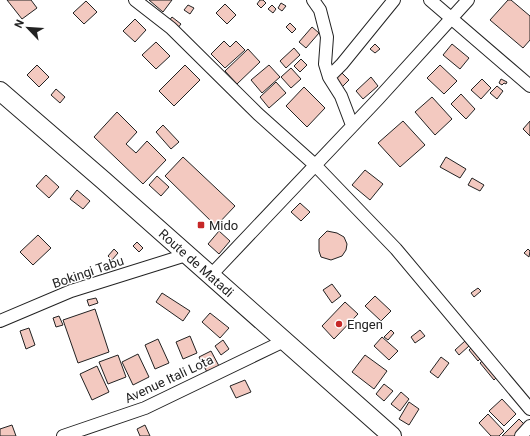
<svg xmlns="http://www.w3.org/2000/svg" width="530" height="436" font-family="Roboto,sans-serif">
<style>
.building{fill:#f3c9c0;stroke:#222}
.lines{fill:none;stroke-linecap:round;stroke-linejoin:round}
.minor-casing{stroke:#222;stroke-width:14}
.highway-casing{stroke:#222;stroke-width:20}
.minor{stroke:#fff;stroke-width:12}
.highway{stroke:#fff;stroke-width:18}
.poi-dot{fill:#c62828;stroke:#fff;stroke-width:1.5}
.labels{text-anchor:middle;dominant-baseline:central;stroke-width:3;stroke-linejoin:round;paint-order:stroke}
.poi-label{font-size:13px;fill:#222;stroke:#fff;text-anchor:start}
.street-label{font-size:13px;fill:#222;stroke:#fff}
</style>
<rect width="100%" height="100%" fill="#fff"/>
<path class="building" d="M7,0H31L37,8L22,19Z
M149,0H172L163,12Z
M260,0H263L266,3L261,8L257,4Z
M508,0H511L530,16V40L523,48L490,20Z
M86,1L97,12L84,24L73,13Z
M281,3L286,6L282,11L278,8Z
M225,4L236,15L227,24L216,13Z
M188,5L194,8L190,14L184,10Z
M272,5L276,9L273,13L268,9Z
M172,17L181,24L177,29L168,22Z
M135,19L146,30L135,42L123,31Z
M290,23L296,29L292,33L286,27Z
M312,27L319,33L306,48L299,42Z
M224,41L230,47L236,41L245,50L225,68L211,54Z
M156,42L170,56L156,69L142,55Z
M375,44L380,49L375,53L370,49Z
M452,44L469,58L460,69L443,55Z
M294,48L300,55L286,68L280,61Z
M248,49L260,62L237,84L225,71Z
M301,59L307,65L300,72L294,66Z
M37,65L49,77L39,87L27,75Z
M185,65L200,80L174,106L159,91Z
M269,65L280,77L262,93L251,80Z
M440,65L457,81L444,94L427,78Z
M291,68L301,79L291,88L281,77Z
M341,72L349,80L342,87L334,78Z
M371,77L378,86L363,99L356,91Z
M482,79L491,88L481,99L471,90Z
M501,79L507,82L506,84L504,83L502,85L499,83Z
M276,82L286,93L269,108L260,97Z
M497,86L503,91L497,99L490,93Z
M304,87L325,108L307,127L286,106Z
M56,89L65,97L60,103L51,95Z
M461,94L475,109L466,119L451,104Z
M432,97L452,119L435,135L415,112Z
M117,112L137,132L126,144L136,153L147,141L166,160L143,184L94,137Z
M403,121L425,145L400,167L378,143Z
M530,121V136L523,129Z
M163,125L179,142L171,149L156,132Z
M183,157L235,206L216,226L165,176Z
M446,157L466,169L460,178L440,167Z
M365,170L383,184L370,200L352,185Z
M46,175L59,187L49,198L36,186Z
M157,176L169,187L161,196L149,185Z
M472,178L484,185L480,191L468,185Z
M77,190L90,201L83,209L70,199Z
M300,203L310,212L301,221L291,212Z
M219,231L230,241L219,254L208,244Z
M327,231L337,233L344,237L347,244L346,250L342,256L331,260L321,257L319,251V239Z
M38,235L51,248L33,265L20,252Z
M137,242L143,248L139,252L133,246Z
M114,249L118,253L112,260L108,256Z
M528,249L530,251L529,257L524,253Z
M332,284L341,296L332,303L323,290Z
M478,288L481,291L474,297L471,293Z
M162,293L190,311L183,321L156,302Z
M375,296L391,311L381,321L365,306Z
M96,298L98,303L89,306L87,300Z
M345,302L358,314L334,339L322,326Z
M95,309L109,352L78,363L63,320Z
M210,313L229,328L220,338L202,322Z
M59,316L63,325L56,327L53,318Z
M29,328L35,345L26,349L20,331Z
M391,330L394,333L388,340L384,337Z
M420,330L425,336L415,343L411,337Z
M190,336L197,353L183,359L176,342Z
M382,337L398,351L389,360L374,346Z
M158,339L169,363L155,369L145,345Z
M223,340L229,349L221,355L215,346Z
M465,341L469,346L459,355L455,350Z
M476,343L485,354L478,361L469,350Z
M211,351L219,366L207,372L199,357Z
M138,354L149,377L133,385L122,362Z
M118,355L126,377L108,384L99,362Z
M365,355L387,371L374,389L352,372Z
M488,356L502,372L494,380L480,363Z
M441,357L449,363L438,378L430,372Z
M97,366L109,392L92,400L80,374Z
M245,380L251,392L236,398L230,386Z
M384,384L393,391L384,401L376,394Z
M401,392L409,399L400,411L391,404Z
M502,399L516,414L504,426L489,411Z
M409,402L419,409L409,425L399,419Z
M488,414L504,431L499,436H491L479,423Z
M519,419L526,426L516,436H502Z
M12,425L16,436H0V429Z
M145,425L150,436H140L137,429Z"/>
<g class="lines">
<g class="minor-casing">
<path id="minor" d="M135,0L171,28L258,114L315,165L396,249L530,409
M313,0L320,10L327,37L325,64L329,77
M430,0L530,86
M352,125L341,96L329,77L342,64L394,0
M211,275L378,99L468,0
M0,321L71,291L186,255
M63,436L145,408L284,341
M521,436L530,426"/>
</g>
<g class="highway-casing">
<g id="highway">
<path id="s1" d="M0,91L103,180L392,436"/>
</g>
</g>
<use href="#minor" class="minor"/>
<use href="#highway" class="highway"/>
</g>
<g class="poi-dot">
<rect x="197" y="221" width="8" height="8" rx="2"/>
<circle cx="339" cy="324" r="4"/>
</g>
<g class="labels">
<g class="poi-label">
<text x="209" y="225">Mido</text>
<text x="347" y="324">Engen</text>
</g>
<g class="street-label">
<text stroke="none"><textPath href="#s1" startOffset="261">Route de Matadi</textPath></text>
<text transform="translate(88 272) rotate(-19)">Bokingi Tabu</text>
<text transform="translate(169 379) rotate(-25)">Avenue Itali Lota</text>
</g>
</g>
<g transform="translate(28 28) rotate(295)" stroke="#ffffff" stroke-width="3" paint-order="stroke">
<path d="M0-3L7 15L0 10L-7 15Z" fill="#222222"/>
<text y="-6" font-size="11" font-weight="bold" text-anchor="middle" fill="#222222">N</text>
</g>
</svg>
